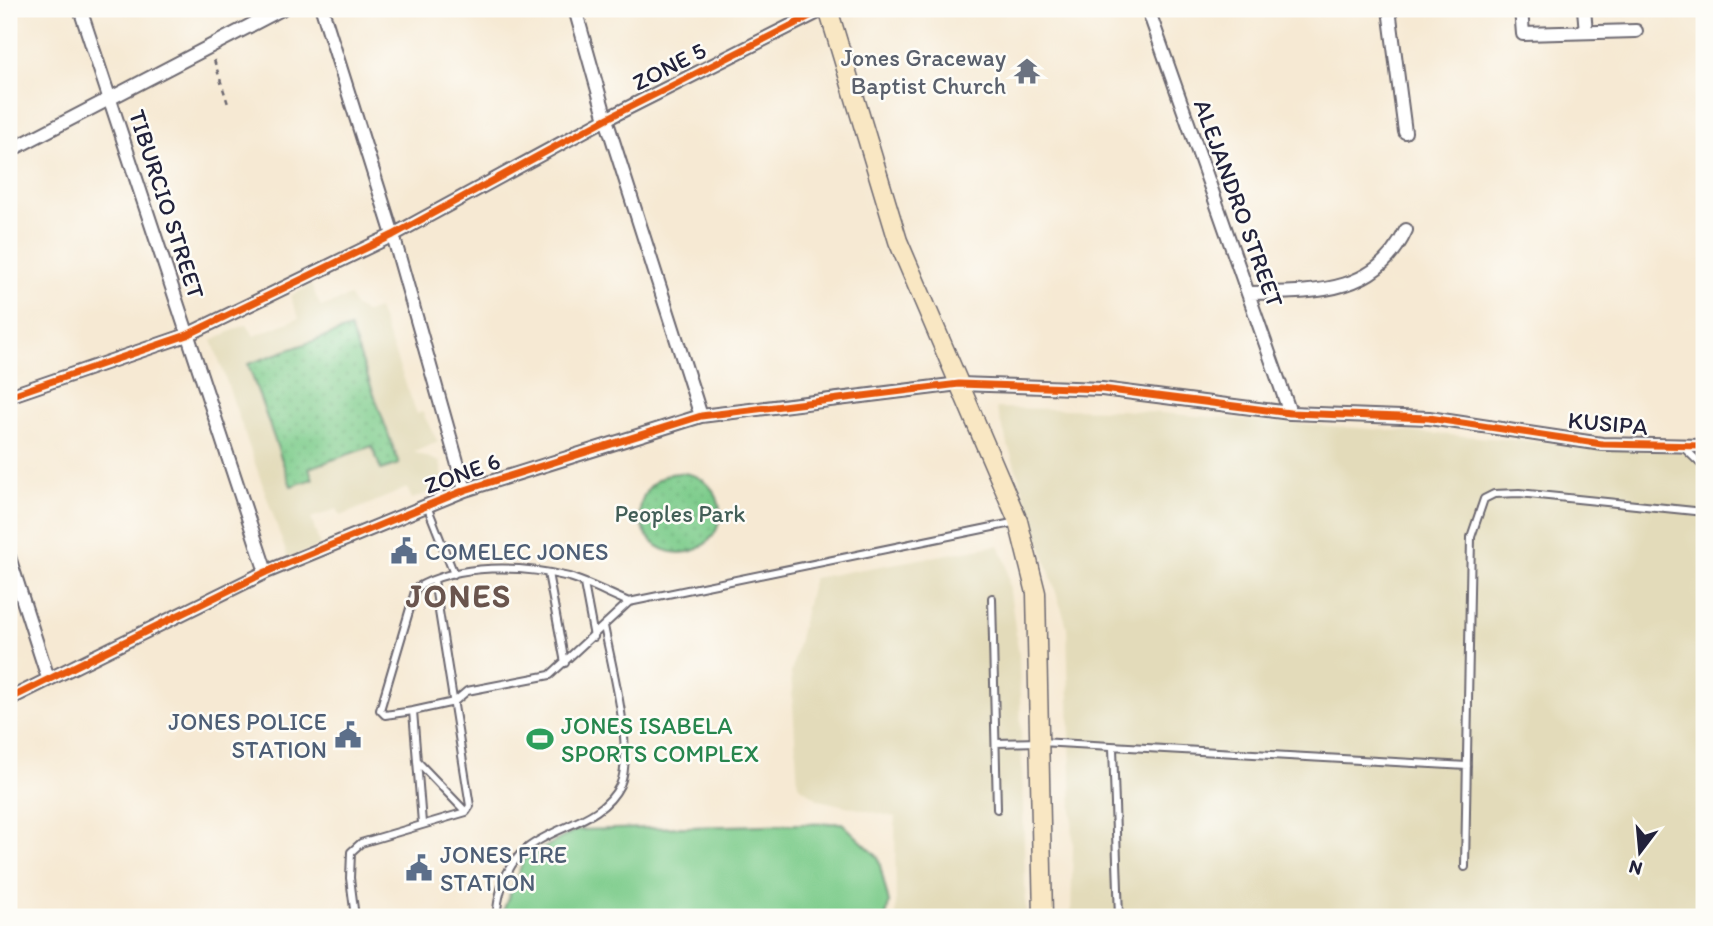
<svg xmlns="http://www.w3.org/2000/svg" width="1713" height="926" font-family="Itim,sans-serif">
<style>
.built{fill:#e3dbba}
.park{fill:url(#park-dots);stroke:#507763;stroke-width:2}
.garden{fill:#7dcc8b;stroke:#507763;stroke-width:2}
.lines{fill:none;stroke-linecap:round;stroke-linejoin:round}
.service-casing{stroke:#6c6870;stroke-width:10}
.minor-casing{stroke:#6c6870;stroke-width:16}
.secondary-casing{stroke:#6c6870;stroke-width:21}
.path{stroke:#6c6870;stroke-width:2.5;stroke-dasharray:5 5;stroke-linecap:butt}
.service{stroke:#fff;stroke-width:6}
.minor{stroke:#fff;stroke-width:12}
.secondary{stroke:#f9e7c3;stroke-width:18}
.cycleway-casing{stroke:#fdfcf7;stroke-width:11}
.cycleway{stroke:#e8590c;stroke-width:7}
.labels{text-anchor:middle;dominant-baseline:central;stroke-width:5;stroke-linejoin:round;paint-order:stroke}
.worship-label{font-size:24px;fill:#5b616d;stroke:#fdfcf7;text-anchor:end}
.street-label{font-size:24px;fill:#22223b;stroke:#fdfcf7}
.park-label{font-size:24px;fill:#425e57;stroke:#fdfcf7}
.service-label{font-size:24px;fill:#4e5e75;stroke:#fdfcf7;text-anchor:start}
.leisure-label{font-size:24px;fill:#27864d;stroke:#fdfcf7;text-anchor:start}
.district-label{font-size:32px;font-weight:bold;letter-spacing:2px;fill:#6a554e;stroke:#fdfcf7}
</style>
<defs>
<pattern id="park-dots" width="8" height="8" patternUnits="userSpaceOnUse" patternTransform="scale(1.75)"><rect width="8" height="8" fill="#7dcc8b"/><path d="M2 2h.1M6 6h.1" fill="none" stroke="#6caf79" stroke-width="1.8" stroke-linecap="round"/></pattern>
</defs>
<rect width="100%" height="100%" fill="#fdfcf7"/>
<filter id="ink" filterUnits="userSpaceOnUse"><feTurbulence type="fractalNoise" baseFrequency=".0143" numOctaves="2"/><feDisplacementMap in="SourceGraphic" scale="14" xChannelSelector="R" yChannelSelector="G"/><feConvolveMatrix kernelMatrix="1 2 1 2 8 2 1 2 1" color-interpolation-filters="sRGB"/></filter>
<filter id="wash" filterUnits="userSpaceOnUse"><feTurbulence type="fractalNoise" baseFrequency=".00686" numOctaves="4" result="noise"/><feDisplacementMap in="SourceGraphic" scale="28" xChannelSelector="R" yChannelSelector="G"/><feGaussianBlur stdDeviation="1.57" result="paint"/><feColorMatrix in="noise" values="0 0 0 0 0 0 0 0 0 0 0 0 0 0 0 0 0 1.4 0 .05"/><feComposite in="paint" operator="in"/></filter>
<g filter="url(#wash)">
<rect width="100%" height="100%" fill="#f6e9d3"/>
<path class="built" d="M311,285L321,307L350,296L354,306L366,313L378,309L417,414L422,412L438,442L414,452L440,462L445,487L412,499L407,488L341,516L337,509L311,518L320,546L288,558L212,340L247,324L254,336L299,318L290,296Z
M996,408L1119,410L1704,454V917H1071L1073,847L1067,626Z
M999,545L1006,563L1019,656L1026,917H896L895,817L819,800L798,785L791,673L813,578Z"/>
<path class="park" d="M350,328L399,464L381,470L372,446L309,468L313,479L291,486L248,364Z
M640 513a40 40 0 1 1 80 0a40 40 0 1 1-80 0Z"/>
<path class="garden" d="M842,823L878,857L889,903L886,917H508L503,911L524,859L576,830Z"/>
</g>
<g filter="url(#ink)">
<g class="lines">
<g class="service-casing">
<path id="service" d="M1683,447L1704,467
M427,506L454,574
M548,573L565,663
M584,584L594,637
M992,598L997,809
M413,711L454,702L467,691L550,675L629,602L1017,522
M996,743L1040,742L1467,766
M1113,748L1119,917
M417,761L466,812
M422,823L413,711L385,715L380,710L416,588C458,563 523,565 569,577C589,583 609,594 629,602
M1465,867L1471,537L1484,499L1494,494L1519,493L1704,512
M355,917L350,878L351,852L361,843L466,812L470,806L434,580
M497,917C496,906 499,897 502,886C521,821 595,836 620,785C635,752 611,663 604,626"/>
</g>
<g class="minor-casing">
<path id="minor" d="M80,9L266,572
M322,9L393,235L465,490
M575,9L606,119L701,416
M1148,9L1290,413
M1389,9L1405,132
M1521,9L1523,34L1636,31
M1584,9L1586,32
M9,151L282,9
M1249,293C1311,292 1376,296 1406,230
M9,396L187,335L393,235L606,119L824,9
M9,557L48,678
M9,699L266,572L465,490L701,416L959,384L1102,389L1290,413L1429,418L1602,444L1704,446"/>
</g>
<g class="secondary-casing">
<path id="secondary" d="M828,9L898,241L1018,521L1036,593L1043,917"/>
</g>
<path class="path" d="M214,60L228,104"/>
<use href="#service" class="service"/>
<use href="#minor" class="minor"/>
<use href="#secondary" class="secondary"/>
<g class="cycleway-casing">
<path id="cycleway" d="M9,396L187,335L393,235L606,119L824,9
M9,699L266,572L465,490L701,416L959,384L1102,389L1290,413L1429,418L1602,444L1704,446"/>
</g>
<use href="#cycleway" class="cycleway"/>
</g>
</g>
<defs>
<g id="temple-bare" transform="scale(2.1)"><path d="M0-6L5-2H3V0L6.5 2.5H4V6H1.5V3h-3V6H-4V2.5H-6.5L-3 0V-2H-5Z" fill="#6b7280" stroke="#fdfcf7" stroke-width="2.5" paint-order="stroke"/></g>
<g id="civic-bare" transform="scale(2.1)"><path d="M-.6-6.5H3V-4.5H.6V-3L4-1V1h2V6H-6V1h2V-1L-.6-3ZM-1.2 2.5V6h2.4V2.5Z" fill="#5c6f8a" stroke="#fdfcf7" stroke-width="2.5" paint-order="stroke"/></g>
<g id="stadium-bare" transform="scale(2.1)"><path d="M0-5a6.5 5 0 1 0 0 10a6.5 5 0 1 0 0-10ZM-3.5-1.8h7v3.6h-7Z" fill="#2e9e5b" stroke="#fdfcf7" stroke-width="2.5" paint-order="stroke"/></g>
</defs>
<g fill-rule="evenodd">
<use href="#temple-bare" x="1027" y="71"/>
<use href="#civic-bare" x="404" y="551"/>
<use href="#civic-bare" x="348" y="735"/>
<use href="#stadium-bare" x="540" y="739"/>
<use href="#civic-bare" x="419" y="868"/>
</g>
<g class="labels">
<g class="worship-label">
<text x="1006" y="57">Jones Graceway<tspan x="1006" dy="28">Baptist Church</tspan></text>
</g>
<g class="street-label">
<text transform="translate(669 66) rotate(-27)">ZONE 5</text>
<text transform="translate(1239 203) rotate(70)">ALEJANDRO STREET</text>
<text transform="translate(167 204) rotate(72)">TIBURCIO STREET</text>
<text transform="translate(1608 423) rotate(5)">KUSIPA</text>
<text transform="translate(462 473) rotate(-20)">ZONE 6</text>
</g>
<g class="park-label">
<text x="680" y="513">Peoples Park</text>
</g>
<g class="service-label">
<text x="425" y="551">COMELEC JONES</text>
<text x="327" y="721" text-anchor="end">JONES POLICE<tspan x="327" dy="28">STATION</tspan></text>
<text x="440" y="854">JONES FIRE<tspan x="440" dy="28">STATION</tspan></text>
</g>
<g class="leisure-label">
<text x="561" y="725">JONES ISABELA<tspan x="561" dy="28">SPORTS COMPLEX</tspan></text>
</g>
<g class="district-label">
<text x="459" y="596">JONES</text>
</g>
</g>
<rect width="1713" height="926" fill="none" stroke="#fdfcf7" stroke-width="35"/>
<g transform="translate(1640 852) rotate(196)" stroke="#fdfcf7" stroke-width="5" paint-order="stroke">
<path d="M0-5L12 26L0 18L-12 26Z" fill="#22223b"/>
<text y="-10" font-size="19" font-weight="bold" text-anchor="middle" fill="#22223b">N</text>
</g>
</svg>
